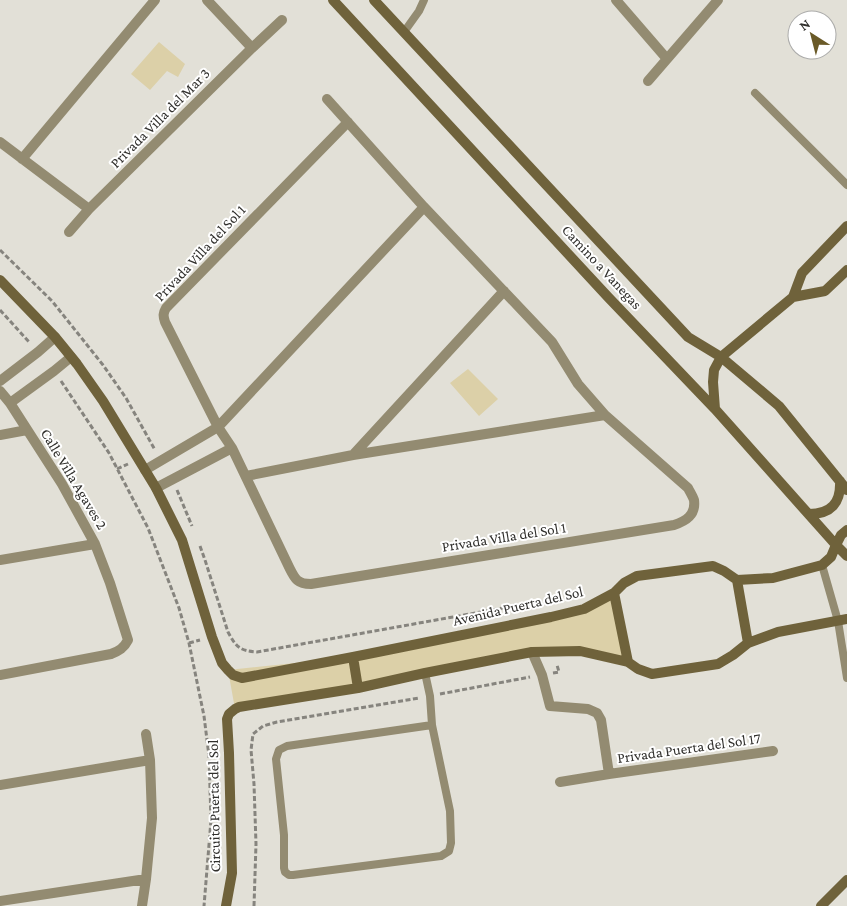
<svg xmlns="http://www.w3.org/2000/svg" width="847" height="906" font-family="'Crimson Pro',serif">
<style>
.green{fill:#dcd0a8}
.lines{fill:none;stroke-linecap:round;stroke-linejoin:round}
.path{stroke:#86847e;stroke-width:3;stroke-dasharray:5 2.5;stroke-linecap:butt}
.lane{stroke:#938b71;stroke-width:8}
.street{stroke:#938b71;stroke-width:10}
.secondary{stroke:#6f623b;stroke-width:10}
.labels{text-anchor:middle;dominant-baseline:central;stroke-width:4;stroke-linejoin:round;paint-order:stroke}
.street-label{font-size:15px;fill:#302f2c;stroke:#fff}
</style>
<rect width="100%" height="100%" fill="#e2e0d7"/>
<path class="green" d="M159,42L185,64L178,77L167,71L150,90L131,74Z
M468,369L498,399L479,416L450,383Z
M614,593L628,662L553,651L235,709L228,670L353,657L551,617Z"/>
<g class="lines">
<path class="path" d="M0,250L52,301L103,365L126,398L155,450
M0,310L30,343
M61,381L109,453L148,528L179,608L189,643L204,716L209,756L211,820L204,906
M117,469L128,464
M177,490L192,526
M200,546L205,560L228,632C236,647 240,651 257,652L548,600L549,604
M189,643L200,640
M553,673L559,672L557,665
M440,694L530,677
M254,906L256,844L254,784L251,750L253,734L263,726L277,722L419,698"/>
<path class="lane" d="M404,32L419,11L424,0
M755,93L847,185
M822,565L838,621L847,678
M425,673L430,696L432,725L450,811L451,843L449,851L441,856L293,875H289L285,872L284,868V835L276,759L279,750L287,746L432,725"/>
<path class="street" d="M207,0L252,48
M616,0L667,59
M648,81L718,0
M327,99L424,207L552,342L578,384L605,415L688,488C690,492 693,497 694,500C696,515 686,521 674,525L311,584C297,584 295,579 289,567L232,448L218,427L165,322C163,316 163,313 166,308L348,122
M0,142L89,209
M22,159L155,0
M69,232L89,209L252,48L282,20
M0,381L38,352L55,337
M0,391L10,403L62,484L95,544L110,583L128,640C124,648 119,651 111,654L0,675
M10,403L54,371L71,357
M0,435L27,430
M353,455L504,291
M145,470L218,427L424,207
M246,476L353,455L605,415
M156,488L232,448
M0,560L95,544
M532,652L542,675L550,706L588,709L597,713L601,720L609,774
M560,782L609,774L773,751
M0,785L150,760
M0,901L146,879
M142,906L146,879L152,818L150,760L146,734"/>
<path class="secondary" d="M333,0L608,297L715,409L836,545L847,556
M374,0L688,337L721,357L779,406L847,490
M0,280L55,337L77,364L103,401L145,470L156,488L182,540L212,637L222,663L228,670L233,675L242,678L353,657L551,617L584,609L614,593L624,583L637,576L713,566L724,571L737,580L773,578L822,565L831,557L836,545L841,535L847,530
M793,297L802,273L847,226
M715,409L713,382L714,370L721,357L793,297L825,291L847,270
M809,514C831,514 841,503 840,481
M737,580L748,643
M614,593L628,662
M353,657L358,688
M226,906L232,873L229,753L227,719L229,714L235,709L239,707L358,688L425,673L532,652L580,651L628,662L638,669L652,674L718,664L733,655L748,643L778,632L847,619
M821,906L847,880"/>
</g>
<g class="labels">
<g class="street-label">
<text transform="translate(160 118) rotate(-45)">Privada Villa del Mar 3</text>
<text transform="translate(200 253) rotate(-47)">Privada Villa del Sol 1</text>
<text transform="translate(602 267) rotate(47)">Camino a Vanegas</text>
<text transform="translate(74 479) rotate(59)">Calle Villa Agaves 2</text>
<text transform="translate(504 537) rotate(-9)">Privada Villa del Sol 1</text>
<text transform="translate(518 606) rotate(-13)">Avenida Puerta del Sol</text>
<text transform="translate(689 748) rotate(-8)">Privada Puerta del Sol 17</text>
<text transform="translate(214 806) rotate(-91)">Circuito Puerta del Sol</text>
</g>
</g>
<g transform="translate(812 35) rotate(324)"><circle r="24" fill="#ffffff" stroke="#acacab"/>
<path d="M0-4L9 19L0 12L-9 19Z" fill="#6a5a28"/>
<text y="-8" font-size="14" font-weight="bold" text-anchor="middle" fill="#302f2c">N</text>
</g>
</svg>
